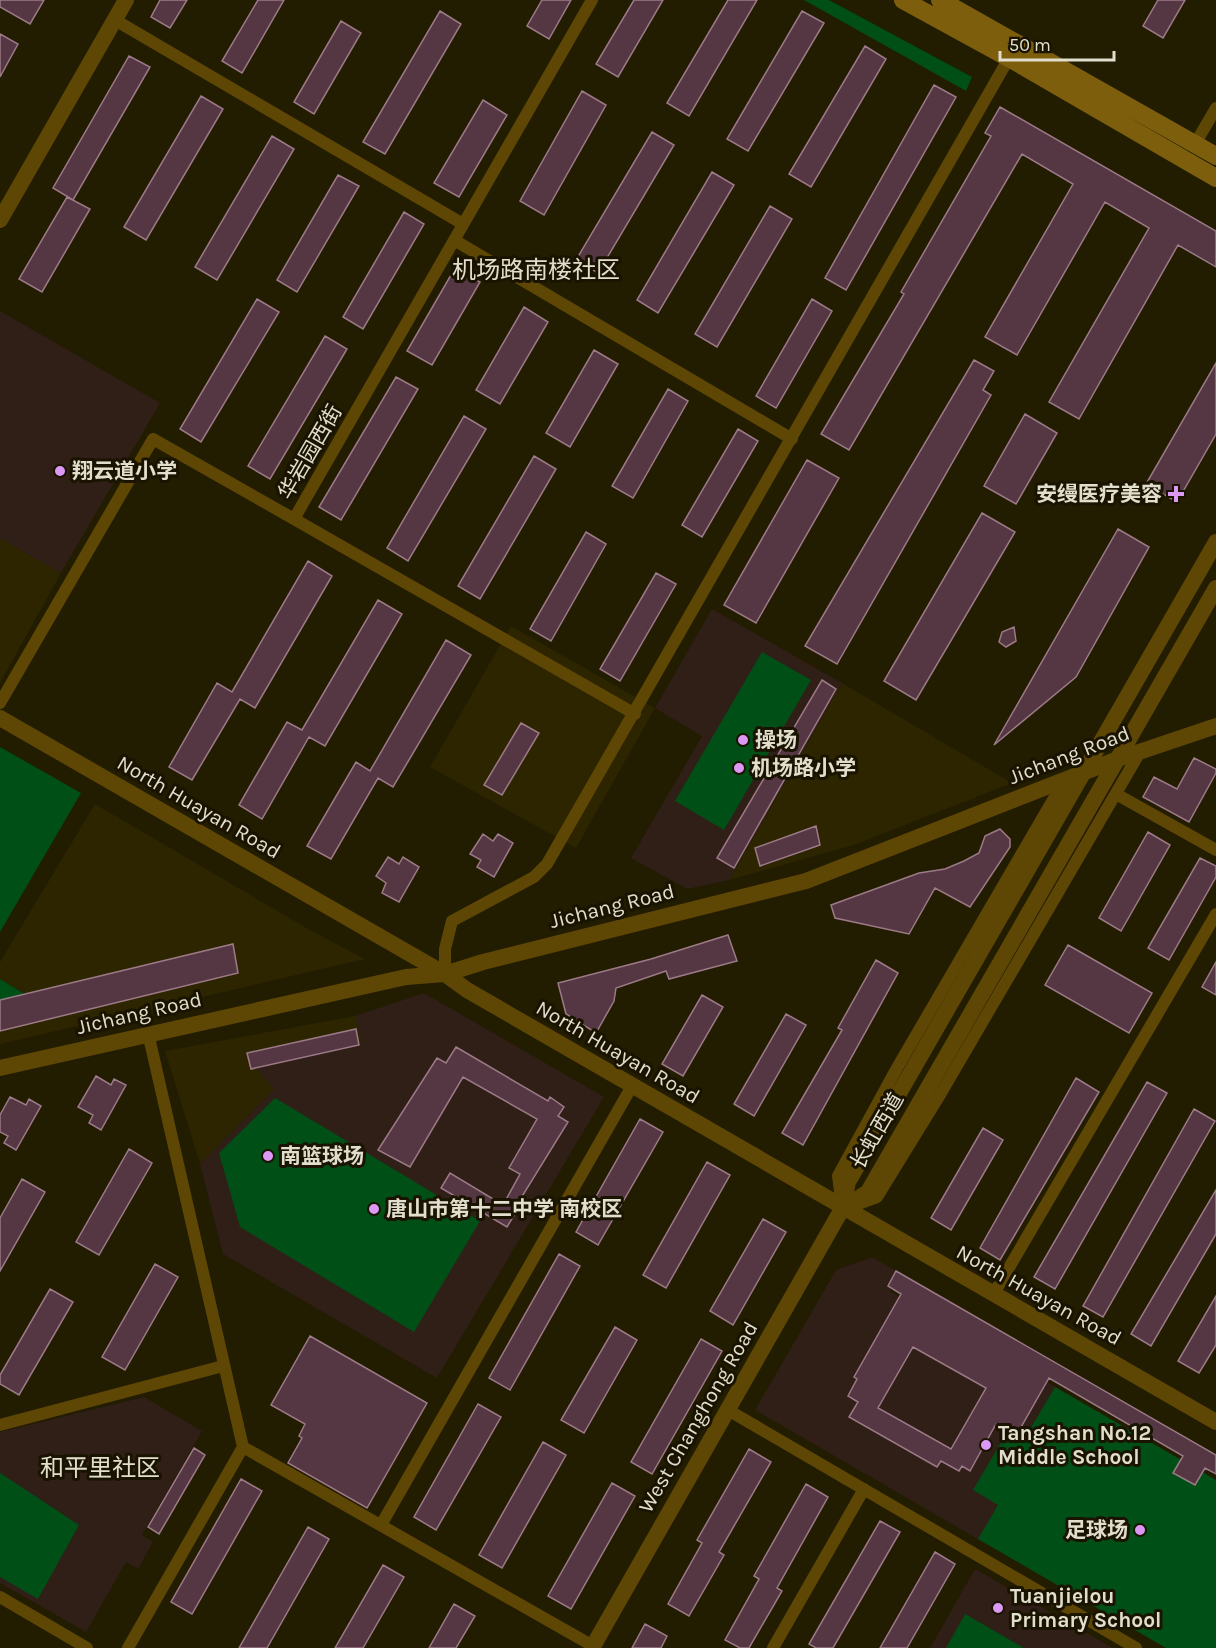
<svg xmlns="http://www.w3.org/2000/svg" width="1216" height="1648" font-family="Karla,'Noto Sans SC',sans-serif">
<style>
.built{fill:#2c2500}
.education{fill:#2f1f16}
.green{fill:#004f17}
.building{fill:#543742;stroke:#9c7a87;stroke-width:1.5;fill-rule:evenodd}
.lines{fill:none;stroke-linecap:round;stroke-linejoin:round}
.minor{stroke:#5e4605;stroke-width:12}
.tertiary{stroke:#5e4605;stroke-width:16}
.secondary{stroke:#7c5e0d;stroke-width:18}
.poi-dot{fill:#db99f5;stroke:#191300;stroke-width:2}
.labels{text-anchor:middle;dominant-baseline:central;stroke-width:6;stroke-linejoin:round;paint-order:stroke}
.street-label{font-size:21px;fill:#e2dece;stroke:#191300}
.poi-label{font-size:21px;font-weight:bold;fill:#e2dece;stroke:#191300;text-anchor:start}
.quarter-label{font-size:24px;fill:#e2dece;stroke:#191300}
</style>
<rect width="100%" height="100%" fill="#221c01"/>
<path class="built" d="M0,538L61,573L0,683Z
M511,626L655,708L576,848L430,767Z
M842,683L1012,783L854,845L729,880Z
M95,804L310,930L365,959L0,1044V1002L27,995L0,979V962Z
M355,1016L363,1043L254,1066L274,1089L200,1164L165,1051Z"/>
<path class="education" d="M0,311L160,403L61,573L0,538Z
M712,609L842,683L729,880L687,889L631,858L702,736L655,708Z
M424,993L604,1097L437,1378L223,1254L200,1164L274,1089L254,1066L362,1043L355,1016Z
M872,1257L900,1273L890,1291L1216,1480V1648H1166L755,1410L836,1270Z
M144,1397L202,1431L142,1535L153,1542L138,1569L126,1562L86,1632L0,1583V1432Z
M975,1569L1113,1648H930Z"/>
<path class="green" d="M804,0H829L972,77L966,91Z
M762,652L811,680L724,830L675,801Z
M0,747L81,793L0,932Z
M0,979L28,996L0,1002Z
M275,1098L480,1221L414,1332L240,1227L219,1153Z
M1055,1387L1216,1480V1648H1166L978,1539L998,1505L973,1490L1006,1434L1022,1443Z
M0,1473L79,1525L38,1599L0,1577Z
M965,1614L1024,1648H946Z"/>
<path class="building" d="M0,0H44L30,24L0,7Z
M160,0H187L170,28L151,17Z
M258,0H284L242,73L222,61Z
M542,0H571L549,39L527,26Z
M634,0H663L618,77L596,64Z
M728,0H757L689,116L667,103Z
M1158,0H1185L1163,38L1143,26Z
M440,11L461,24L385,154L363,142Z
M802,11L824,23L748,151L727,139Z
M341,21L361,33L314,114L294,102Z
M0,34L18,44L0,77Z
M865,46L886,59L811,187L789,174Z
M129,56L150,67L73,200L53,188Z
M934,85L956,97L846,290L825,278Z
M582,91L606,105L544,215L520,201Z
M201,96L223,109L146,240L124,227Z
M483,100L507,115L459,197L434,183Z
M1000,107L1216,231V267L1178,245L1079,419L1049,402L1149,228L1105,202L1017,355L985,337L1073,184L1022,154L849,450L821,434L904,294L901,292L991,136L985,133Z
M652,132L674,145L598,273L576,260Z
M272,136L294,149L217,280L195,267Z
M712,172L734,185L658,313L637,300Z
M338,175L359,186L297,292L277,280Z
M67,197L90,209L42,292L19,279Z
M770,206L792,219L717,347L695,334Z
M404,212L424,224L363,329L343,317Z
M455,268L480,282L432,365L407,351Z
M257,299L279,312L201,442L180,429Z
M812,299L832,311L776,408L756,396Z
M524,307L548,322L500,404L476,390Z
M325,336L347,349L270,479L248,466Z
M594,350L618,364L570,447L546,433Z
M974,360L994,371L983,390L991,395L837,664L805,646Z
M1216,363V434L1177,502L1146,484Z
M396,377L418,389L341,520L319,507Z
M668,389L688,401L633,498L612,486Z
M1025,414L1057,433L1016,504L984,486Z
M464,416L486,429L408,561L387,548Z
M738,429L758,441L702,537L682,525Z
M534,456L556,469L480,599L458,586Z
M807,460L839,478L756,623L724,605Z
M982,513L1015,532L916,700L884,681Z
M1118,529L1149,547L1076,677L994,745Z
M586,532L606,544L551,641L530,629Z
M308,561L332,576L255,708L240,699L192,780L169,767L217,683L232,692Z
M656,573L676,584L620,681L600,669Z
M378,600L402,614L325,746L309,737L262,819L239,805L287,722L302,730Z
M1014,627L1016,641L1006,647L999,642L1002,632Z
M446,640L471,655L393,787L378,778L331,859L307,846L356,762L370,771Z
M822,680L836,689L734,868L717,858Z
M521,723L539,733L502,795L484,785Z
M1194,758L1216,769V773L1189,822L1143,797L1154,777L1177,789Z
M816,826L820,845L760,866L755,848Z
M1000,829L1010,839V847L970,907L935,888L909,934L835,918L831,905L919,873L945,869L964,861L979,853L985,836Z
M1148,832L1170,845L1121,931L1099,918Z
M483,834L493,841L498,834L513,843L494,877L477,867L481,860L470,854Z
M388,857L399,864L403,857L419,867L399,902L382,893L386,883L376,876Z
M1200,858L1216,866V877L1169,960L1148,948Z
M728,935L737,961L669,979L666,971L616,988L614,1001L596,1033L566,1014L558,983L651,959Z
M233,944L238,973L0,1031V1000Z
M1068,945L1152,993L1129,1033L1045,985Z
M876,960L898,973L803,1145L782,1133L842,1030L838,1028Z
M1216,962V995L1202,987Z
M702,995L723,1007L683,1076L662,1064Z
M786,1014L806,1025L754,1116L734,1104Z
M356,1029L359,1045L251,1069L247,1053Z
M456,1047L548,1101L550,1097L564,1107L558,1116L568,1122L521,1198L524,1199L507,1227L441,1188L450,1173L503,1205L520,1174L509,1168L537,1119L463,1077L410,1167L378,1150L437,1058L446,1063Z
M96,1076L111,1085L114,1079L126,1085L101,1130L89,1123L93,1115L78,1107Z
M1076,1078L1099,1092L1000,1260L980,1248Z
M1147,1082L1167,1093L1055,1289L1034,1277Z
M10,1097L26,1105L29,1099L41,1106L16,1150L4,1143L8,1136L0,1132V1115Z
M1194,1109L1215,1121L1103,1317L1083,1306Z
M640,1119L663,1132L598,1245L576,1232Z
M983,1128L1003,1140L951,1230L931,1218Z
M129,1149L152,1163L99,1255L76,1242Z
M707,1162L730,1175L666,1288L643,1275Z
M22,1179L45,1192L0,1271V1218Z
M1216,1190V1234L1151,1346L1131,1334Z
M763,1219L786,1232L733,1325L710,1311Z
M559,1254L580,1266L510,1390L489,1378Z
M155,1264L178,1277L125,1370L102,1357Z
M896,1271L1216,1455V1474L1205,1468L1195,1485L1173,1473L1183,1456L1049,1378L1016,1436L996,1424L970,1471L962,1466L959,1471L941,1461L937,1467L849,1417L858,1402L848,1396L857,1379L854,1377L901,1294L888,1286ZM913,1347L986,1388L951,1449L878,1408Z
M50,1289L73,1302L19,1395L0,1384V1375Z
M1216,1296V1345L1199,1373L1178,1361Z
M615,1327L637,1340L584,1433L561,1420Z
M310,1336L427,1403L367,1508L288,1463L302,1438L299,1436L305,1424L271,1405Z
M701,1339L722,1351L652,1474L631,1462Z
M478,1404L501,1417L436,1530L414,1517Z
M543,1442L566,1455L502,1568L479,1555Z
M194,1448L205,1455L159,1534L148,1527Z
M749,1449L771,1462L719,1552L724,1555L689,1616L668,1604L702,1543L697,1540Z
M241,1479L262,1491L192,1614L171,1602Z
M612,1483L635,1496L571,1609L548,1596Z
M806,1484L828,1497L777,1588L782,1591L749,1648H740L725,1640L759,1579L754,1576Z
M880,1521L900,1532L833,1648H816L809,1644Z
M308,1527L329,1539L267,1648H239Z
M935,1552L955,1564L907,1648H880Z
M383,1565L404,1577L363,1648H335Z
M454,1604L475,1616L456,1648H429Z
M645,1624L667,1636L661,1648H632Z"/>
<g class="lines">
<path class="minor" d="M115,20L463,224
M1195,144L1216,108
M454,240L792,439
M294,519L635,714
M0,703L153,439L294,519L592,0
M1116,794L1216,850
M445,974V949L452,921L534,877L547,864L1009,58
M148,1033L243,1447L593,1646
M841,1199L838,1176L897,1068L1064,781
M858,1204L877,1197L941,1093L1140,752
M993,1295L1216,914
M728,1410L1136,1648
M0,1425L223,1366
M381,1525L632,1086
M0,1597L87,1648
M128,1648L243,1447
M773,1648L864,1489"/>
<path class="tertiary" d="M0,220L126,0
M0,718L445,974L467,990L1216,1422
M0,1068L406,977L445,974L483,962L806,881L1118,759L1216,726
M842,1209L868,1192L1216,588
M592,1648L842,1209L848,1182L1216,542"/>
<path class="secondary" d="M903,0L1009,58L1216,178
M940,0L1216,156"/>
</g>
<g class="poi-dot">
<circle cx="60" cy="471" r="6"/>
<path d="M1173 485h6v6h6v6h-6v6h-6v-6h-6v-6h6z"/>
<circle cx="743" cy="740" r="6"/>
<circle cx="739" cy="768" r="6"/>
<circle cx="268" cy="1156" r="6"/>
<circle cx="374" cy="1209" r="6"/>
<circle cx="986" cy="1445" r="6"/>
<circle cx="1140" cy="1530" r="6"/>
<circle cx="998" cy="1608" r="6"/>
</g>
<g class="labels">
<g class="street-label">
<text transform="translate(310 452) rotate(-60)">华岩园西街</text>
<text transform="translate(1069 755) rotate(-21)">Jichang Road</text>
<text transform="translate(199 807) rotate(30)">North Huayan Road</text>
<text transform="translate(612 906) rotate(-14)">Jichang Road</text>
<text transform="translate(139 1013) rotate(-13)">Jichang Road</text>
<text transform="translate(618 1052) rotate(30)">North Huayan Road</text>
<text transform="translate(877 1131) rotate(-60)">长虹西道</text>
<text transform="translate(1039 1295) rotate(29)">North Huayan Road</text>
<text transform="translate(698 1417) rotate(-60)">West Changhong Road</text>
</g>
<g class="poi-label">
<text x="72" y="471">翔云道小学</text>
<text x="1162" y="494" text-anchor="end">安缦医疗美容</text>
<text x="755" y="740">操场</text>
<text x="751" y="768">机场路小学</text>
<text x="280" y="1156">南篮球场</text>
<text x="386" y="1209">唐山市第十二中学 南校区</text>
<text x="998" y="1433">Tangshan No.12<tspan x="998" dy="24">Middle School</tspan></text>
<text x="1128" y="1530" text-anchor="end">足球场</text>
<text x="1010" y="1596">Tuanjielou<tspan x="1010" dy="24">Primary School</tspan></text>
</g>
<g class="quarter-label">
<text x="536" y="270">机场路南楼社区</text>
<text x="100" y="1468">和平里社区</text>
</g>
</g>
<path d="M1000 51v9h114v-9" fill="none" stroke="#e2dece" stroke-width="3"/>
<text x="1009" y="51" font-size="18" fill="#e2dece" stroke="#191300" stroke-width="4.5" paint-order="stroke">50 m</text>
</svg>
